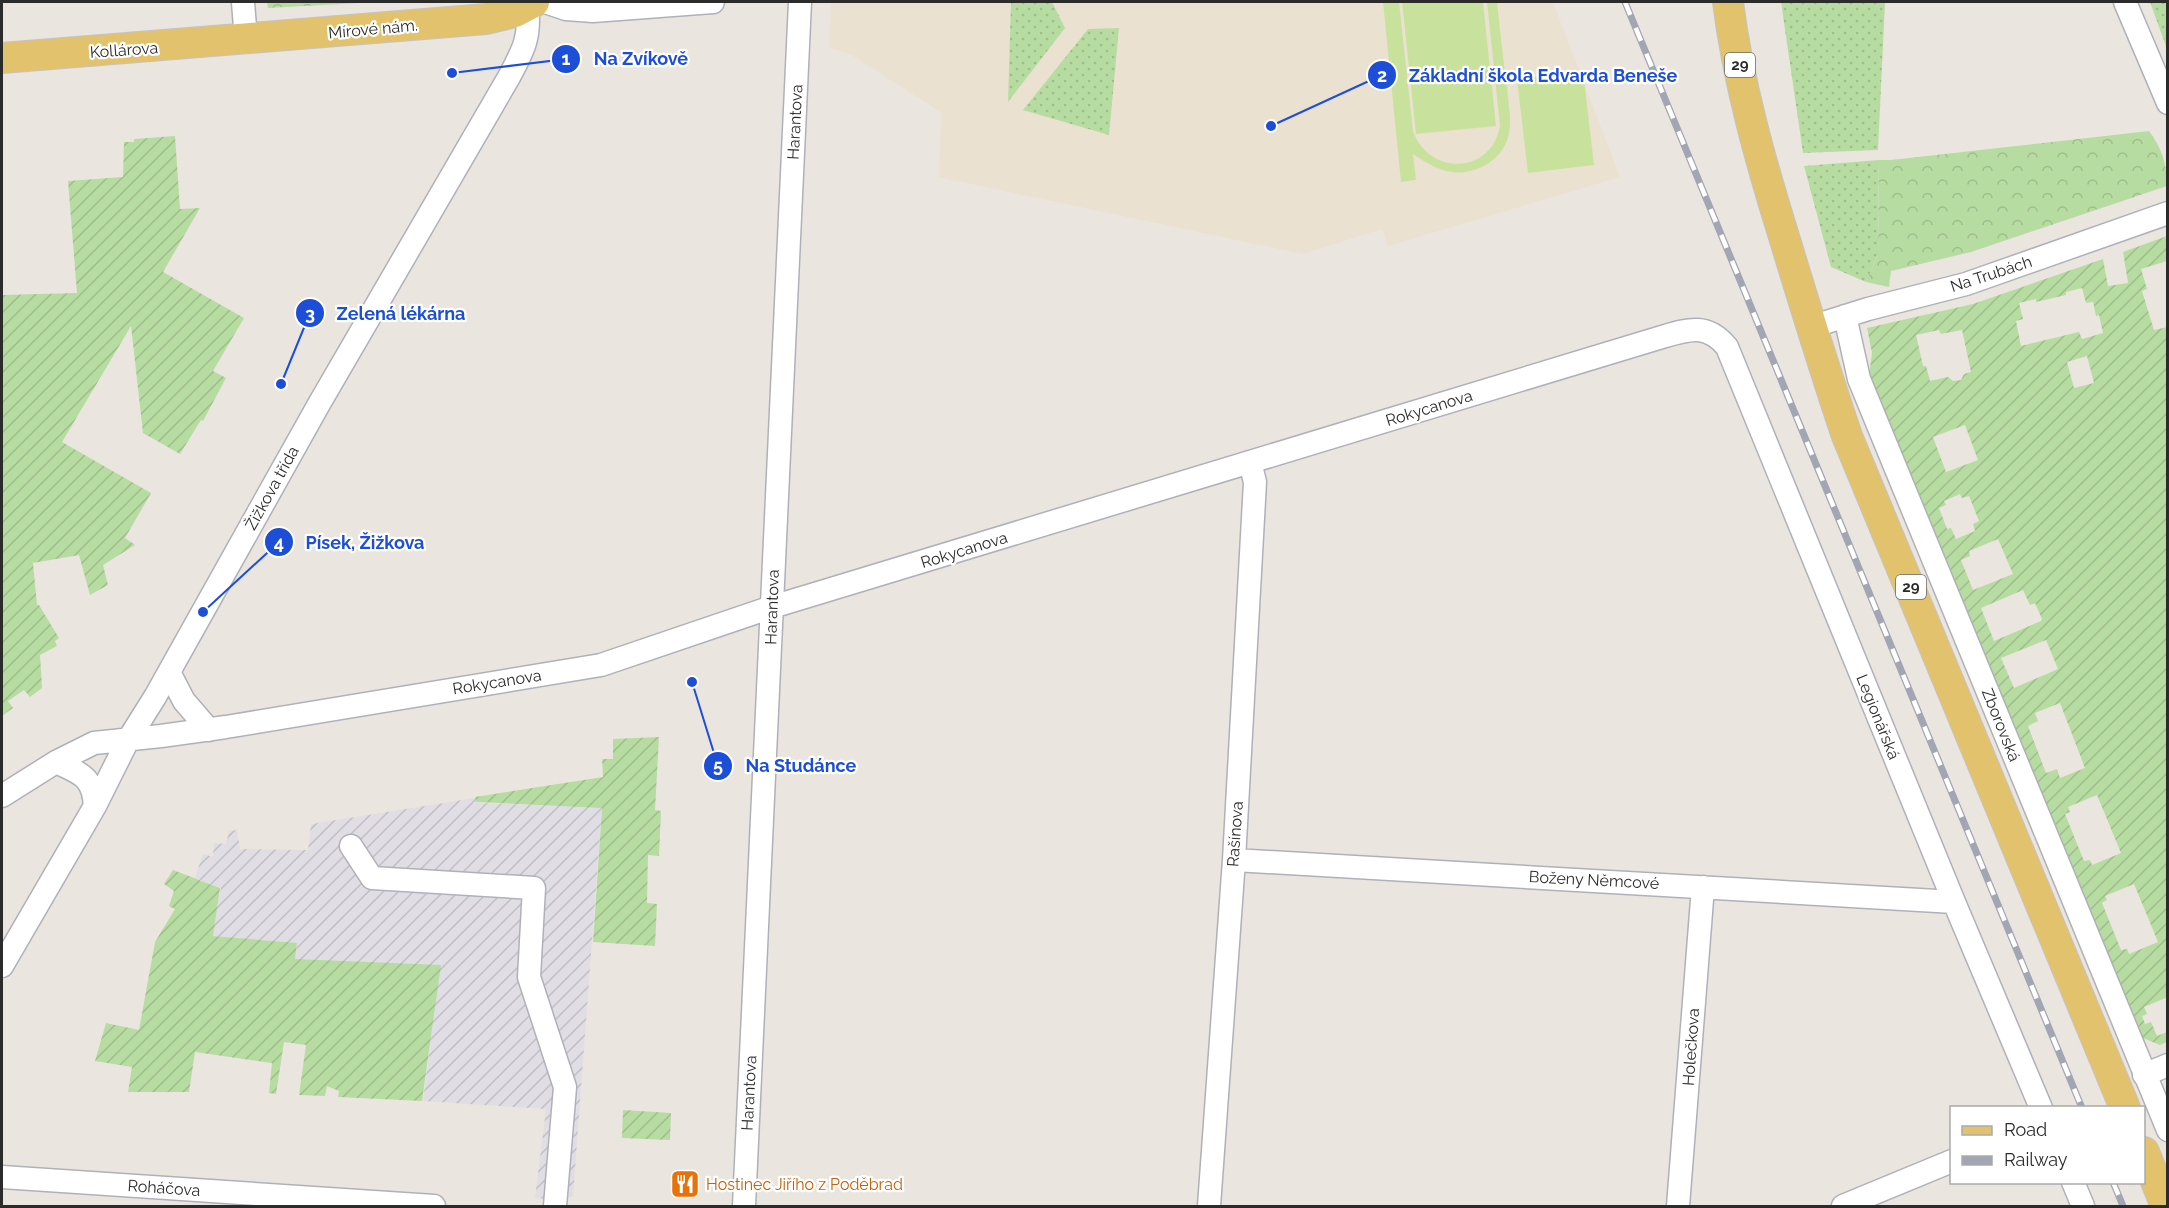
<svg xmlns="http://www.w3.org/2000/svg" width="2169" height="1208" font-family="Raleway,sans-serif">
<style>
.industrial{fill:url(#industrial-furrows)}
.education{fill:#ebe1d0}
.grass{fill:url(#grass-dots)}
.forest{fill:url(#forest-crowns)}
.garden{fill:url(#garden-furrows);fill-rule:evenodd}
.pitch{fill:#c8e29e}
.lines{fill:none;stroke-linecap:round;stroke-linejoin:round}
.minor-casing{stroke:#afb1ba;stroke-width:25}
.major-casing{stroke:#c4c4c4;stroke-width:32}
.minor{stroke:#fff;stroke-width:22}
.major{stroke:#e2c26d;stroke-width:30}
.rail-casing{stroke:#a2a5b3;stroke-width:7}
.rail{stroke:#fff;stroke-width:4.5;stroke-dasharray:14;stroke-linecap:butt}
.labels{text-anchor:middle;dominant-baseline:central;stroke-width:4.5;stroke-linejoin:round;paint-order:stroke}
.shield{fill:#fff;stroke:#6b6b6b;stroke-width:1.5}
.shield-label{font-size:15px;font-weight:bold;fill:#2b2b2b}
.street-label{font-size:16px;fill:#2b2b2b;stroke:#fff}
.food-label{font-size:16px;fill:#c56008;stroke:#fff;text-anchor:start}
.leader{fill:none;stroke:#1d4ed8;stroke-width:2}
.callout-dot{fill:#1d4ed8;stroke:#fff;stroke-width:2}
.mark-label{font-size:18px;text-anchor:middle;font-weight:bold;fill:#fff}
.callout-label{font-size:18px;text-anchor:middle;font-weight:bold;fill:#1d4ed8;stroke:#fff;stroke-width:4.5;stroke-linejoin:round;paint-order:stroke}
</style>
<defs>
<pattern id="industrial-furrows" width="10" height="10" patternUnits="userSpaceOnUse" patternTransform="scale(1.5)"><rect width="10" height="10" fill="#e0dee4"/><path d="M-1 1l2-2M0 10L10 0M9 11l2-2" fill="none" stroke="#c0bfc4"/></pattern>
<pattern id="grass-dots" width="8" height="8" patternUnits="userSpaceOnUse" patternTransform="scale(1.5)"><rect width="8" height="8" fill="#b7dca1"/><path d="M2 2h.1M6 6h.1" fill="none" stroke="#9ebd8b" stroke-width="1.8" stroke-linecap="round"/></pattern>
<pattern id="forest-crowns" width="20" height="18" patternUnits="userSpaceOnUse" patternTransform="scale(1.5)"><rect width="20" height="18" fill="#b7dca1"/><path d="M2 6a3 3 0 1 1 6 0M12 15a3 3 0 1 1 6 0" fill="none" stroke="#9ebd8b"/></pattern>
<pattern id="garden-furrows" width="10" height="10" patternUnits="userSpaceOnUse" patternTransform="scale(1.5)"><rect width="10" height="10" fill="#b7dca1"/><path d="M-1 1l2-2M0 10L10 0M9 11l2-2" fill="none" stroke="#9ebd8b"/></pattern>
</defs>
<rect width="100%" height="100%" fill="#ebe5df"/>
<path class="industrial" d="M475,798L477,803L602,807L573,1196L561,1200L535,1198L546,1109L423,1101L440,966L295,960L297,944L211,936L221,888L195,878L203,854L213,857L214,843L226,844L229,831L237,830L240,849L308,850L311,824Z"/>
<path class="education" d="M831,2H1553L1620,177L1388,246L1382,229L1303,254L938,177L942,113L850,54L829,48Z"/>
<path class="grass" d="M1011,2H1052L1065,28L1008,102Z
M1781,2H1885L1878,150L1803,153Z
M2150,2H2167V49Z
M1119,28L1109,135L1023,110L1088,29Z
M1879,160L1878,255L1866,282L1831,267L1804,166Z"/>
<path class="forest" d="M267,2H378L268,8Z
M2149,131C2161,146 2168,167 2167,186L1971,252L1891,271L1889,287L1866,282L1878,255L1879,160H1891Z"/>
<path class="garden" d="M175,136L180,209L200,208L163,272L244,318L213,371L226,378L203,421L201,420L180,454L143,433L131,326L62,442L151,493L125,538L135,545L103,565L108,585L90,595L79,555L33,563L37,605H39L59,638L55,641L57,646L40,655L42,688L30,697L24,690L8,701L13,708L2,716V295L77,293L68,181L123,177L124,142H134V139Z
M2167,236V261L2141,269L2147,289L2142,291L2154,330L2168,327V997L2144,1007L2147,1014L2142,1016L2145,1024L2151,1022L2157,1036L2167,1032V1042L2160,1045L2138,1036L1868,384L1872,353L1867,328L1973,304L2103,259L2108,286L2128,283L2123,252ZM2082,288L2086,303L2093,302L2096,316L2099,315L2103,333L2082,339L2079,332L2021,346L2016,321L2023,319L2019,303L2036,299V302L2066,295V292ZM1939,330L1941,334L1962,330L1971,372L1964,374L1961,380L1953,381L1948,377L1930,381L1926,366H1923L1916,335ZM2087,356L2094,383L2074,388L2067,362ZM1965,425L1978,460L1946,472L1933,437ZM1960,494L1962,498L1969,496L1979,521L1973,524L1975,531L1956,539L1951,528L1947,529L1939,508L1946,505L1944,501ZM1998,539L2013,574L1973,590L1961,560L1970,556L1969,551ZM2023,590L2030,605L2035,603L2042,619L2041,621L1994,641L1981,608ZM2046,640L2058,669L2014,688L2001,658ZM2060,703L2085,768L2060,778L2057,769L2046,773L2028,726L2038,721L2035,713ZM2097,795L2121,853L2092,865L2090,860L2084,861L2065,814L2070,812L2068,807ZM2134,884L2158,942L2129,954L2127,949L2121,950L2102,903L2107,900L2105,896Z
M659,737L655,810L661,811L659,856L648,855L647,903L657,904L655,946L593,942L602,808L476,802L475,797L603,777L602,759H613V739Z
M173,870L220,888L213,936L297,943L295,959L441,965L422,1101L338,1097L339,1091L327,1086L325,1096L299,1095L306,1045L284,1042L276,1094L269,1093L272,1063L195,1052L189,1092H128L132,1067L95,1061L106,1023L139,1030L155,942L175,909L169,906L174,891L164,884Z
M623,1110L671,1113L670,1140L622,1138Z"/>
<path class="pitch" d="M1383,2H1399L1413,131C1429,176 1491,175 1500,126L1487,2H1497C1500,30 1503,59 1507,88C1508,103 1512,119 1509,134C1505,151 1493,163 1477,169C1452,178 1433,168 1413,154L1416,180L1401,182Z
M1402,2H1483L1496,126L1416,134Z
M1583,71L1594,165L1528,173L1517,79Z"/>
<g class="lines">
<g class="minor-casing">
<path id="minor" d="M243,2L246,40
M545,2L566,9L593,11L713,2
M2125,2L2168,103
M1845,316L1859,379L2168,1130
M1811,327L1868,309L1966,284L2168,213
M169,672L184,701L209,730
M56,762C81,774 93,776 95,806
M2,796L56,762L94,743L161,736L226,727L601,665L772,607L1662,337C1689,329 1707,323 1727,347L1954,902L2041,1108
M351,846L372,878L534,888L529,977L565,1087L555,1206
M1234,860L1954,902
M2,966L95,806L128,740L155,697L319,404L509,77C523,51 531,37 527,6
M2144,1075L2168,1065
M2,1177L434,1206
M2073,1182L2083,1206
M744,1206L800,2
M1209,1206L1234,860L1255,482L1250,462
M1678,1206L1703,887
M1843,1206L1952,1161"/>
</g>
<g class="major-casing">
<path id="major" d="M1728,2C1738,82 1761,163 1785,240C1805,306 1825,371 1847,436L2125,1108
M2,58L486,19L515,12L534,2
M2144,1152L2166,1206"/>
</g>
<use href="#minor" class="minor"/>
<use href="#major" class="major"/>
<g class="rail-casing">
<path id="rail" d="M1625,2L2082,1108
M2113,1182L2123,1206"/>
</g>
<use href="#rail" class="rail"/>
</g>
<defs>
<g id="restaurant-square" transform="scale(1.5)"><rect x="-9" y="-9" width="18" height="18" rx="4" fill="#e8710a" stroke="#fff"/><path d="M-5-6h1v4h1v-4h1v4h1v-4h1v5L-1.5 .5V6h-2V.5L-5-1ZM5-6V6H3V1.5H1.5Q1.5-4 5-6Z" fill="#fff"/></g>
</defs>
<g fill-rule="evenodd">
<use href="#restaurant-square" x="685" y="1184"/>
</g>
<g class="labels">
<g class="shield">
<rect x="1725" y="53" width="30" height="24" rx="4.5"/>
<rect x="1896" y="575" width="30" height="24" rx="4.5"/>
</g>
<g class="shield-label">
<text x="1740" y="65">29</text>
<text x="1911" y="587">29</text>
</g>
<g class="street-label">
<text transform="translate(373 29) rotate(-5)">Mírové nám.</text>
<text transform="translate(124 50) rotate(-4)">Kollárova</text>
<text transform="translate(795 122) rotate(-87)">Harantova</text>
<text transform="translate(1991 274) rotate(-18)">Na Trubách</text>
<text transform="translate(1429 408) rotate(-17)">Rokycanova</text>
<text transform="translate(272 488) rotate(-61)">Žižkova třída</text>
<text transform="translate(964 550) rotate(-17)">Rokycanova</text>
<text transform="translate(772 607) rotate(-88)">Harantova</text>
<text transform="translate(497 682) rotate(-9)">Rokycanova</text>
<text transform="translate(1878 717) rotate(68)">Legionářská</text>
<text transform="translate(2001 725) rotate(68)">Zborovská</text>
<text transform="translate(1235 834) rotate(-86)">Rašínova</text>
<text transform="translate(1594 880) rotate(3)">Boženy Němcové</text>
<text transform="translate(1691 1047) rotate(-86)">Holečkova</text>
<text transform="translate(749 1093) rotate(-87)">Harantova</text>
<text transform="translate(164 1188) rotate(4)">Roháčova</text>
</g>
<g class="food-label">
<text x="706" y="1184">Hostinec Jiřího z Poděbrad</text>
</g>
</g>
<path class="leader" d="M452 73L566 59M1271 126L1382 75M281 384L310 313M203 612L279 542M692 682L718 766"/>
<g class="callout-dot">
<circle cx="452" cy="73" r="6"/>
<circle cx="1271" cy="126" r="6"/>
<circle cx="281" cy="384" r="6"/>
<circle cx="203" cy="612" r="6"/>
<circle cx="692" cy="682" r="6"/>
<circle cx="566" cy="59" r="15"/>
<circle cx="1382" cy="75" r="15"/>
<circle cx="310" cy="313" r="15"/>
<circle cx="279" cy="542" r="15"/>
<circle cx="718" cy="766" r="15"/>
</g>
<g class="mark-label">
<text x="566" y="65">1</text>
<text x="1382" y="82">2</text>
<text x="310" y="320">3</text>
<text x="279" y="549">4</text>
<text x="718" y="772">5</text>
</g>
<g class="callout-label">
<text x="641" y="65">Na Zvíkově</text>
<text x="1543" y="82">Základní škola Edvarda Beneše</text>
<text x="401" y="320">Zelená lékárna</text>
<text x="365" y="549">Písek, Žižkova</text>
<text x="801" y="772">Na Studánce</text>
</g>
<rect width="2169" height="1208" fill="none" stroke="#2b2b2b" stroke-width="6"/>
<rect x="1950" y="1106" width="195" height="78" fill="#ffffff" stroke="#aaaaaa" stroke-width="1.5"/>
<rect x="1962" y="1126" width="30" height="9" fill="#e2c26d" stroke="#aaaaaa" stroke-width="1.5"/>
<text x="2004" y="1136" font-size="18" fill="#2b2b2b">Road</text>
<rect x="1962" y="1156" width="30" height="9" fill="#a2a5b3" stroke="#aaaaaa" stroke-width="1.5"/>
<text x="2004" y="1166" font-size="18" fill="#2b2b2b">Railway</text>
</svg>
